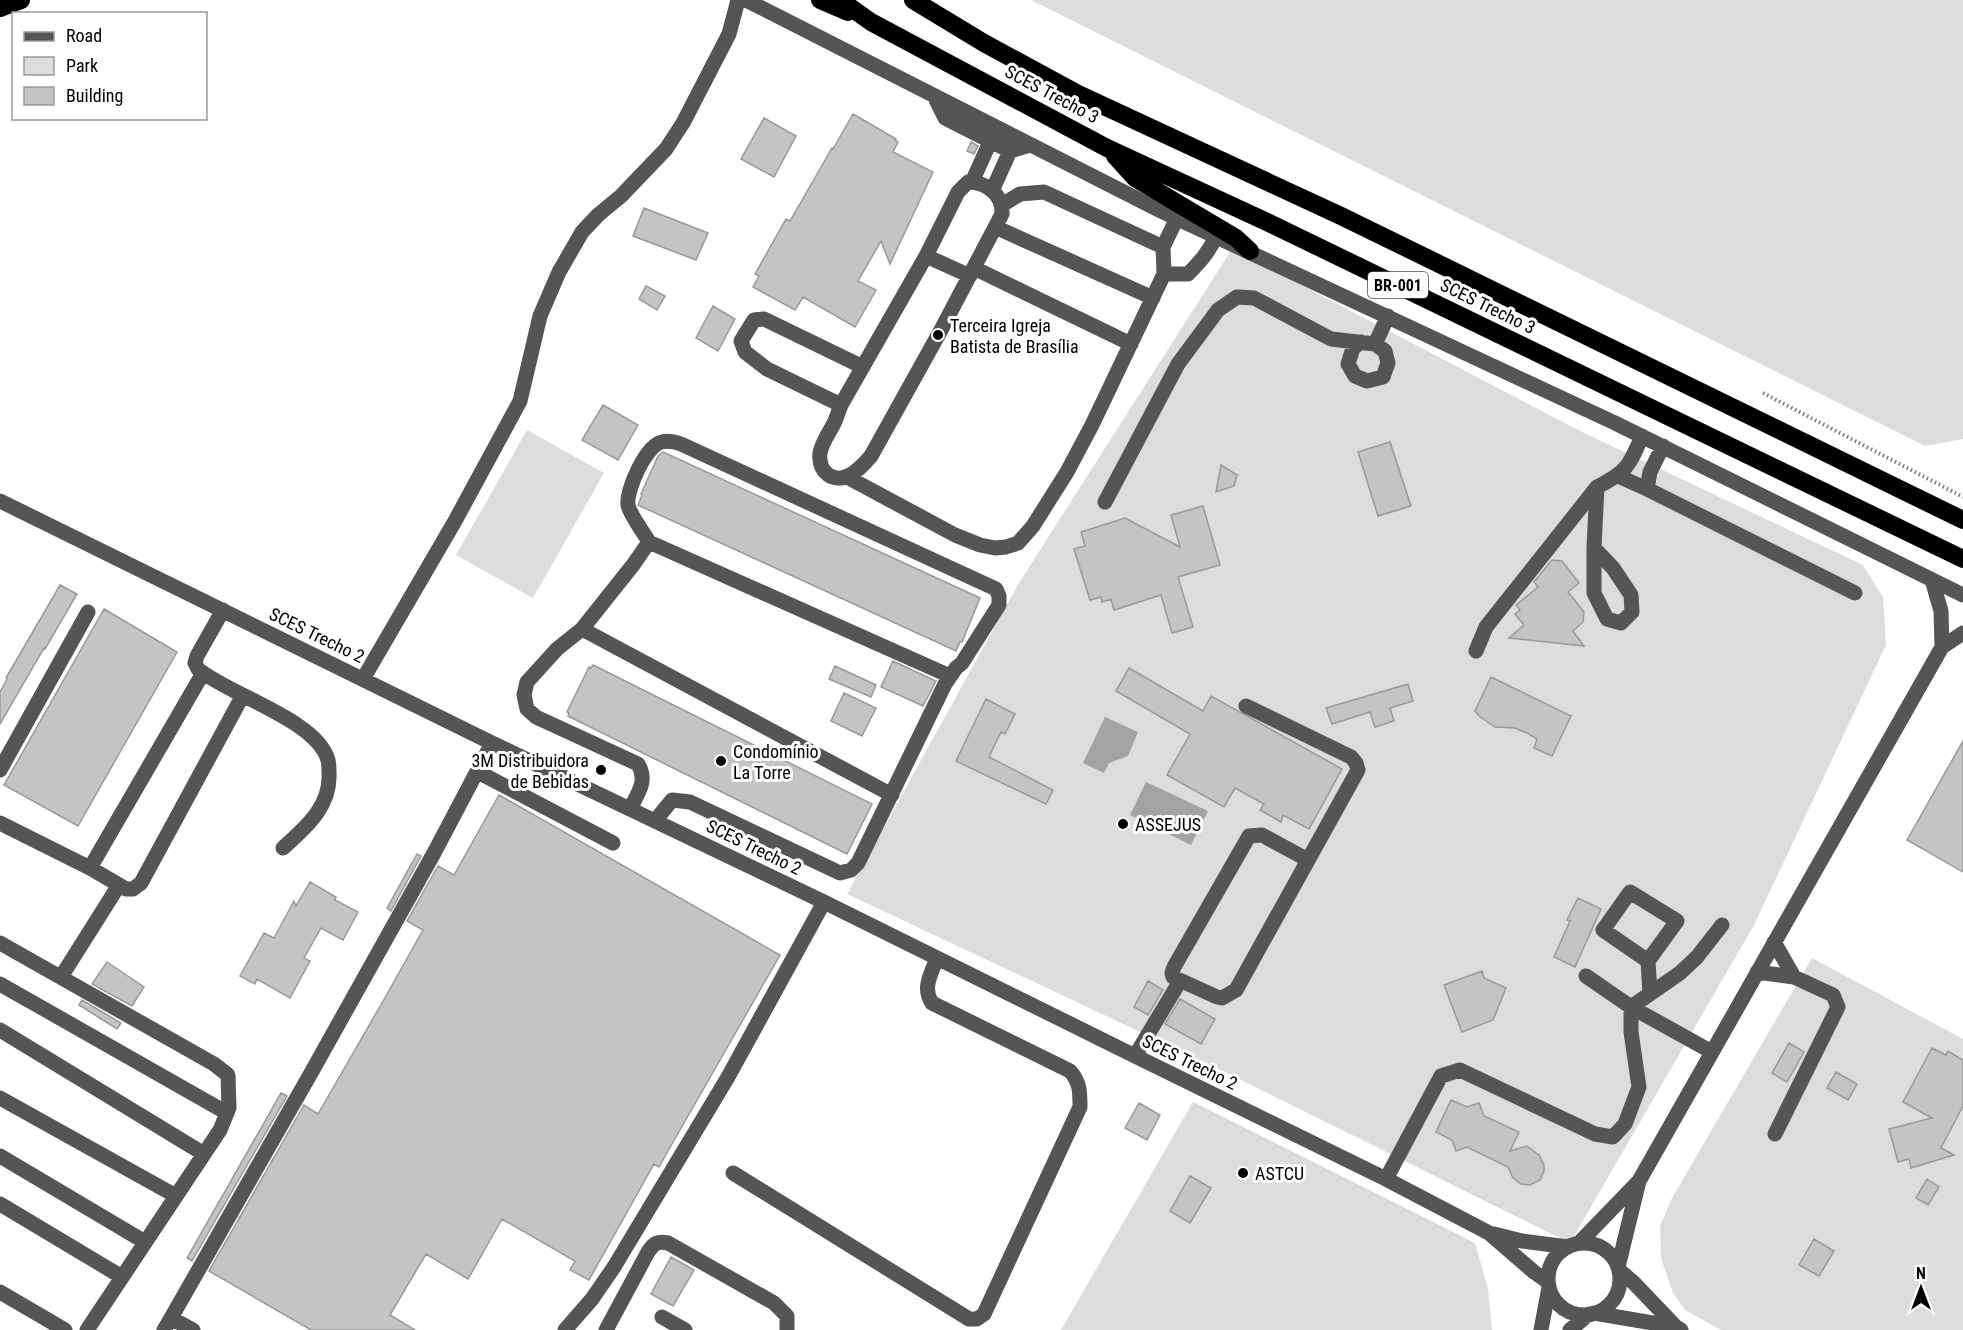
<svg xmlns="http://www.w3.org/2000/svg" width="1963" height="1330" font-family="'Roboto Condensed',sans-serif">
<style>
.green{fill:#dcdcdc}
.water{fill:#a3a3a3}
.building{fill:#c4c4c4;stroke:#999;stroke-width:1.5}
.lines{fill:none;stroke-linecap:round;stroke-linejoin:round}
.path{stroke:#777;stroke-width:4;stroke-dasharray:1.5 3;stroke-linecap:butt}
.minor{stroke:#555;stroke-width:15}
.highway{stroke:#000;stroke-width:18}
.poi-dot{fill:#000;stroke:#fff;stroke-width:2}
.labels{text-anchor:middle;dominant-baseline:central;stroke-width:6;stroke-linejoin:round;paint-order:stroke}
.shield{fill:#fff;stroke:#4c4c4c;stroke-width:1.5}
.shield-label{font-size:16px;font-weight:bold;fill:#000}
.street-label{font-size:18px;fill:#000;stroke:#fff}
.poi-label{font-size:18px;fill:#000;stroke:#fff;text-anchor:start}
</style>
<rect width="100%" height="100%" fill="#fff"/>
<path class="green" d="M1031,0H1963V439L1925,446Z
M1232,249L1582,432L1863,565L1883,597L1886,645L1754,925L1570,1243L1219,1069L847,894L1019,583Z
M527,430L604,473L533,598L456,555Z
M1812,958L1963,1039V1330H1721L1685,1310L1673,1293L1661,1258L1660,1226L1672,1198Z
M1193,1102L1475,1243L1488,1289L1492,1330H1061Z"/>
<path class="water" d="M1105,717L1138,732L1128,756L1109,763L1104,773L1083,763Z
M1146,782L1208,811L1191,845L1130,815Z"/>
<path class="building" d="M853,114L896,139L895,140L898,142L893,152L933,172L890,264L881,241L858,281L876,290L855,327L803,297L795,310L753,287L759,276L755,274L786,219L790,221L832,148L833,149Z
M764,118L796,136L774,177L741,159Z
M971,142L978,146L974,154L967,151Z
M644,208L708,233L696,260L633,236Z
M646,286L665,296L657,310L639,299Z
M713,306L735,319L718,351L696,338Z
M603,405L638,425L618,460L582,440Z
M1390,442L1411,506L1378,516L1358,452Z
M663,452L980,598L962,642H960L956,651L638,505L642,495L641,494L658,456Z
M1221,465L1237,475L1234,486L1216,492Z
M1203,506L1220,565L1178,577L1193,627L1172,633L1161,595L1114,610L1111,599L1102,602L1101,597L1090,600L1074,549L1085,546L1081,532L1125,518L1180,547L1171,515Z
M1552,560L1562,561L1579,583L1568,592L1584,612L1583,622L1573,631L1584,646L1509,638L1524,625L1515,614L1520,610L1516,605L1538,587L1534,582Z
M60,585L77,594L45,649L44,648L0,724V692L7,679L6,678Z
M104,609L177,652L78,826L4,785Z
M893,661L936,681L923,706L881,687Z
M593,665L872,804L847,854L568,716L569,713L567,712L589,667L591,668Z
M835,666L876,685L871,697L829,679Z
M1129,668L1203,711L1211,696L1342,769L1309,829L1283,815L1281,822L1260,810L1264,804L1235,788L1224,807L1167,775L1190,734L1116,691Z
M1491,677L1571,716L1552,756L1534,748L1537,739L1527,733L1515,728L1495,727L1479,716L1475,711Z
M1408,684L1413,701L1390,708L1394,721L1375,727L1370,712L1332,724L1326,708Z
M844,693L876,708L862,736L831,721Z
M986,699L1015,714L1005,734L1001,732L989,757L1053,790L1046,804L956,761Z
M1963,741V872L1907,840Z
M499,795L780,955L668,1151L659,1167L654,1164L589,1280L570,1270L575,1261L502,1219L468,1279L426,1254L390,1315L415,1330H311L209,1271L304,1105L318,1114L382,1003L423,930L407,921L438,866L454,875Z
M417,854L421,856L391,911L387,908Z
M310,882L336,897L335,900L358,912L343,940L321,928L304,958L310,961L290,998L257,979L255,984L240,976L264,933L274,938L294,901L296,906Z
M1578,898L1601,909L1575,967L1554,957L1570,921L1567,920Z
M107,962L144,987L132,1006L92,984Z
M1482,971L1484,978L1506,988L1493,1020L1462,1032L1444,985Z
M1148,981L1163,990L1148,1015L1134,1007Z
M1180,999L1215,1019L1201,1044L1165,1024Z
M82,1000L121,1023L117,1029L79,1005Z
M1789,1043L1804,1052L1787,1082L1772,1073Z
M1932,1048L1946,1055L1948,1051L1963,1060V1106L1941,1148L1954,1155L1911,1168L1909,1159L1898,1162L1889,1129L1932,1118L1903,1102Z
M1836,1072L1857,1084L1848,1100L1827,1088Z
M281,1093L287,1096L192,1261L187,1258Z
M1451,1100L1467,1107L1479,1103L1484,1116L1519,1132L1510,1151L1527,1146L1539,1155L1544,1165V1171L1540,1180L1530,1185L1521,1184L1513,1178L1508,1167L1467,1147L1456,1151L1452,1140L1436,1132Z
M1139,1103L1160,1115L1147,1140L1125,1128Z
M1190,1176L1211,1188L1190,1223L1170,1211Z
M1927,1179L1939,1187L1928,1205L1916,1198Z
M1814,1239L1834,1251L1819,1276L1799,1265Z
M671,1257L694,1270L673,1306L651,1294Z"/>
<g class="lines">
<path class="path" d="M1763,393L1963,497"/>
<path class="minor" d="M746,0L1163,212L1615,423L1963,595
M934,96L945,118L1010,151L1030,145
M968,182C987,182 1003,195 1002,214L941,330L871,456C865,463 858,471 850,475C833,484 818,472 820,453C822,443 827,436 832,427C836,421 838,412 841,405L926,256L958,192Z
M972,182L990,142
M992,191L1010,151
M1002,205L1020,194L1044,192L1163,247
M995,227L1153,298
M926,256L970,276
M974,268L1131,344
M1164,274L1163,247L1177,218
M1361,342L1353,348L1348,364L1355,376L1367,381L1383,377L1388,363L1385,351L1375,344
M841,405L767,369L745,352L741,341L754,320L764,319L863,367
M1663,446L1650,472L1647,489L1855,593
M1618,476L1647,489
M847,477L955,535L980,545L995,548L1006,547L1018,543L1033,526L1067,472L1092,425L1164,274H1188C1200,262 1209,252 1216,236
M0,501L492,743L824,902L1135,1056L1386,1179L1489,1233L1534,1272L1548,1282
M1105,502L1178,364L1218,310L1237,297L1254,298L1331,339L1375,344L1388,316
M1594,548L1613,568L1631,595L1632,612L1621,623L1607,619L1594,593V548L1597,487
M1932,580L1941,611L1942,647
M223,610L197,656L195,663L198,669C229,695 317,720 328,760C329,764 329,769 329,773C331,807 305,828 283,848
M582,629L892,795
M1476,651L1486,627L1597,487C1627,472 1629,466 1642,436
M363,679L455,521L520,401L540,316L559,272L582,232L598,215L621,196L666,149L683,123L729,34L738,0
M1246,706L1351,757L1356,763L1358,770L1236,990L1222,998L1217,997L1173,977L1172,973L1174,967L1249,836L1262,835L1308,860
M0,770L88,612
M478,772L613,843
M630,809C638,793 648,781 638,764L536,717L527,709L524,695L527,682L557,649L582,629L633,565L649,542
M655,821L672,800L690,802L840,873L851,870L858,863L945,684L956,668L962,663L999,605V596L996,589L681,444C675,442 668,440 662,442C646,445 626,490 628,505C630,515 644,533 649,542L950,676
M0,823L90,868L126,889H133L141,883L243,695
M90,868L203,673
M1774,942L1794,977
M0,943L214,1064L228,1075L229,1108L220,1130L87,1330
M1648,961L1603,930L1630,892L1677,921L1648,961L1650,994
M1757,972L1794,977L1833,995L1838,1007L1775,1134
M1586,976L1631,1007L1712,1052
M61,977L119,885
M0,984L227,1113
M0,1030L204,1154
M1135,1056L1180,981
M0,1098L176,1196
M0,1156L145,1242
M733,1173L969,1319H977L984,1314L1080,1107C1080,1092 1080,1082 1070,1071L932,1003C922,988 931,974 937,958
M1386,1179L1441,1076L1460,1070L1595,1134L1613,1137L1625,1124L1639,1087L1631,1032V1007L1680,973L1697,957L1722,925
M0,1204L122,1277
M1494,1234L1522,1241L1568,1247
M1579,1243L1639,1181
M1548 1279a36 36 0 1 1 72 0a36 36 0 1 1-72 0Z
M1618,1267L1639,1181L1942,647L1963,633
M1619,1270L1634,1283L1676,1327L1681,1330
M0,1292L65,1330
M1594,1313L1676,1327
M662,1317L685,1330
M171,1318L311,1073L434,853L492,743
M164,1330L171,1318L193,1330
M565,1330L592,1299L614,1267L728,1077L824,902
M606,1330L648,1252C654,1243 657,1241 668,1243L774,1303L787,1316V1330
M1541,1330L1549,1287
M1570,1330L1589,1314"/>
<path class="highway" d="M820,0L848,12
M840,0L871,22L1107,148L1267,222L1963,559
M913,0L984,43L1078,94L1341,216L1963,520
M0,8L21,0
M1115,156L1135,178L1236,238L1250,251"/>
</g>
<g class="poi-dot">
<circle cx="938" cy="335" r="6"/>
<circle cx="721" cy="761" r="6"/>
<circle cx="601" cy="770" r="6"/>
<circle cx="1123" cy="824" r="6"/>
<circle cx="1243" cy="1173" r="6"/>
</g>
<g class="labels">
<rect class="shield" x="1368" y="272" width="60" height="26" rx="4.5"/>
<g class="shield-label">
<text x="1398" y="285">BR-001</text>
</g>
<g class="street-label">
<text transform="translate(1052 94) rotate(28)">SCES Trecho 3</text>
<text transform="translate(1488 306) rotate(26)">SCES Trecho 3</text>
<text transform="translate(317 635) rotate(26)">SCES Trecho 2</text>
<text transform="translate(754 847) rotate(26)">SCES Trecho 2</text>
<text transform="translate(1190 1062) rotate(26)">SCES Trecho 2</text>
</g>
<g class="poi-label">
<text x="950" y="325">Terceira Igreja<tspan x="950" dy="21">Batista de Brasília</tspan></text>
<text x="733" y="751">Condomínio<tspan x="733" dy="21">La Torre</tspan></text>
<text x="589" y="760" text-anchor="end">3M Distribuidora<tspan x="589" dy="21">de Bebidas</tspan></text>
<text x="1135" y="824">ASSEJUS</text>
<text x="1255" y="1173">ASTCU</text>
</g>
</g>
<rect x="12" y="12" width="195" height="108" fill="#ffffff" stroke="#999999" stroke-width="1.5"/>
<rect x="24" y="32" width="30" height="9" fill="#555555" stroke="#999999" stroke-width="1.5"/>
<text x="66" y="42" font-size="18" fill="#000000">Road</text>
<rect x="24" y="57" width="30" height="18" fill="#dcdcdc" stroke="#999999" stroke-width="1.5"/>
<text x="66" y="72" font-size="18" fill="#000000">Park</text>
<rect x="24" y="87" width="30" height="18" fill="#c4c4c4" stroke="#999999" stroke-width="1.5"/>
<text x="66" y="102" font-size="18" fill="#000000">Building</text>
<g transform="translate(1921 1288)" stroke="#ffffff" stroke-width="4.5" paint-order="stroke">
<path d="M0-4.5L10 22L0 15L-10 22Z" fill="#000000"/>
<text y="-9" font-size="16" font-weight="bold" text-anchor="middle" fill="#000000">N</text>
</g>
</svg>
